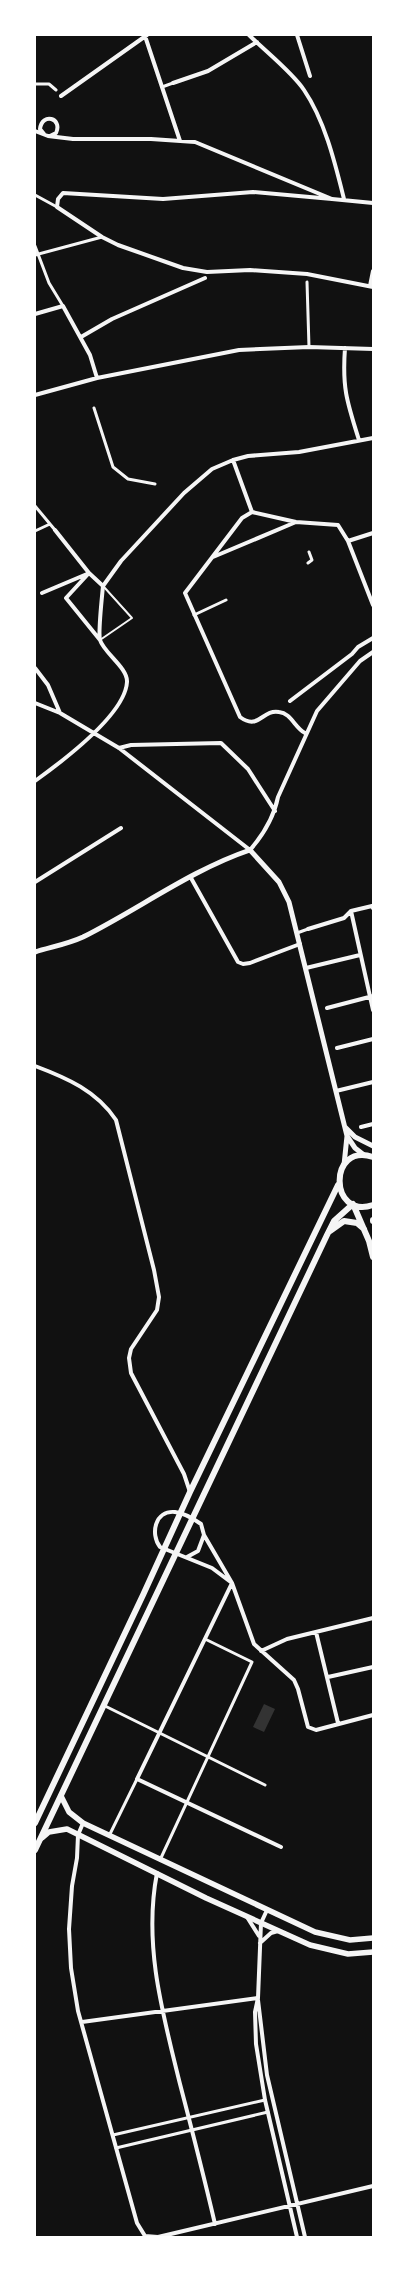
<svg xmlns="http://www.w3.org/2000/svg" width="408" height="2272" font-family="Ubuntu,sans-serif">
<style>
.water{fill:#333}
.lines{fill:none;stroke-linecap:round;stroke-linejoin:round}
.service{stroke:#f5f5f5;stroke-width:2}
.pedestrian{stroke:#f5f5f5;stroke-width:3}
.minor{stroke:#f5f5f5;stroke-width:4}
.tertiary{stroke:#f5f5f5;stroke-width:5}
.secondary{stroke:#f5f5f5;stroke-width:5.5}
.primary{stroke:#f5f5f5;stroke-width:6}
</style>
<rect width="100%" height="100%" fill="#111"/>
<path class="water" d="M264,1704L275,1709L264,1732L253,1727Z"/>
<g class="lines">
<path class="service" d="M100,640L132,618L104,587"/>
<path class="pedestrian" d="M35,84H49L56,90
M162,87L173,83
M35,195L57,207
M35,246L49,283L63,306
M35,255L102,237
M307,282L309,347
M94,408L113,467L128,479L155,484
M35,506L55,530
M35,531L50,524
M308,563L312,560L309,552
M194,615L226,600
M297,933L308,929
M103,1705L265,1785
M109,1836L137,1779
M160,1860L252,1662L205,1639
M113,2135L265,2100
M116,2148L268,2112"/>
<path class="minor" d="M249,35C265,51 292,72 304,90C325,121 335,163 344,199
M297,35L310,76
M145,36L180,141
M173,83L208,71L257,42
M61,96L147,35
M35,131L48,136L73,139H151L195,142L332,199L373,203
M44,134L40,129C42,112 63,118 56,133L50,136
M332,199L253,192L163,199L63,193L58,199L57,207L102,237L118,245L183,268L207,272L250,270L307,274L373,287
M370,286L373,271
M35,314L63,306L90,355L97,378
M81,337L112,319L205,278
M345,348C342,388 347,402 359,440
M35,395L97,378L239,350L309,347L373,349
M233,460L252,512
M348,541L373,533
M213,557L296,522
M89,573L66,598L100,640
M103,586L121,561L184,493L212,469L233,460L248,456L299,452L373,438
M42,593L87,574
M35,668L48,685L60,713
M290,701L352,654L358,647L373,638
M35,703L60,713L119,748L250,850C263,835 274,817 278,797L317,711L360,661L373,652
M305,733C295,728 291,713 279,712C262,709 259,731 240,717L185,593L242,518L252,512L296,522L338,525L348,541L373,605
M119,748L131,745L221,743L248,769L275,811
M35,781C60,763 125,715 127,682C128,668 104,653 100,640C98,632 102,597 103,586L89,573L55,530
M191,878L238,962L243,964L250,963L300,944
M35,882L121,828
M351,911L373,1010
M308,929L344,918L351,911L372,906L373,908
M306,968L360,955
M327,1008L373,996
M337,1048L373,1039
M35,1066C67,1078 97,1091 116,1120L154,1270L159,1297L157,1310L131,1349L129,1358L131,1373L184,1474L190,1492
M336,1091L373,1082
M361,1127L373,1124
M187,1557L198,1551L204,1535
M232,1583L212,1568L160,1547C150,1534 155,1510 175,1512C184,1513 194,1519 201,1524L204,1535L232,1583L254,1644L294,1680L298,1689L308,1727L316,1730L373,1715
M232,1583L137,1779L281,1847
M316,1632L338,1723
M261,1651L287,1639L373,1618
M328,1677L373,1667
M83,1823L78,1835L77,1858L72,1886L69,1929L71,1968L78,2011L137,2223L145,2236L158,2237L175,2233L373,2186
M157,1873C143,1945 163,2015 180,2084C192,2130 204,2177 215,2224
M267,1910L261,1923L258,1998L255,2012L256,2044L265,2100L297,2237
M247,1917L259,1936
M260,1943L271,1933L278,1931
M258,2000L267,2075L305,2237
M82,2022L258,1998"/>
<path class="tertiary" d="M35,952C51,947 68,944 83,937C139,909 191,870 250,850L279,882L289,902L347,1136L344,1165
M345,1127L355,1137L373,1146
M347,1136L355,1148L364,1155"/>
<path class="secondary" d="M61,1796L69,1812L83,1823L315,1932L350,1940L373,1938
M42,1838L49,1832L67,1829L206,1898L310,1945L348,1954L373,1952"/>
<path class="primary" d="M373,1157C328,1142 329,1220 373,1205
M353,1204L369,1241L373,1257
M373,1220V1221
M330,1231L344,1221L357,1223L364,1229
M35,1823L143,1595L190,1492L338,1185
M35,1850L327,1235L334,1221L353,1204"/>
</g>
<rect width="408" height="2272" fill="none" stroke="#ffffff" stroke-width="72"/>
</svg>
